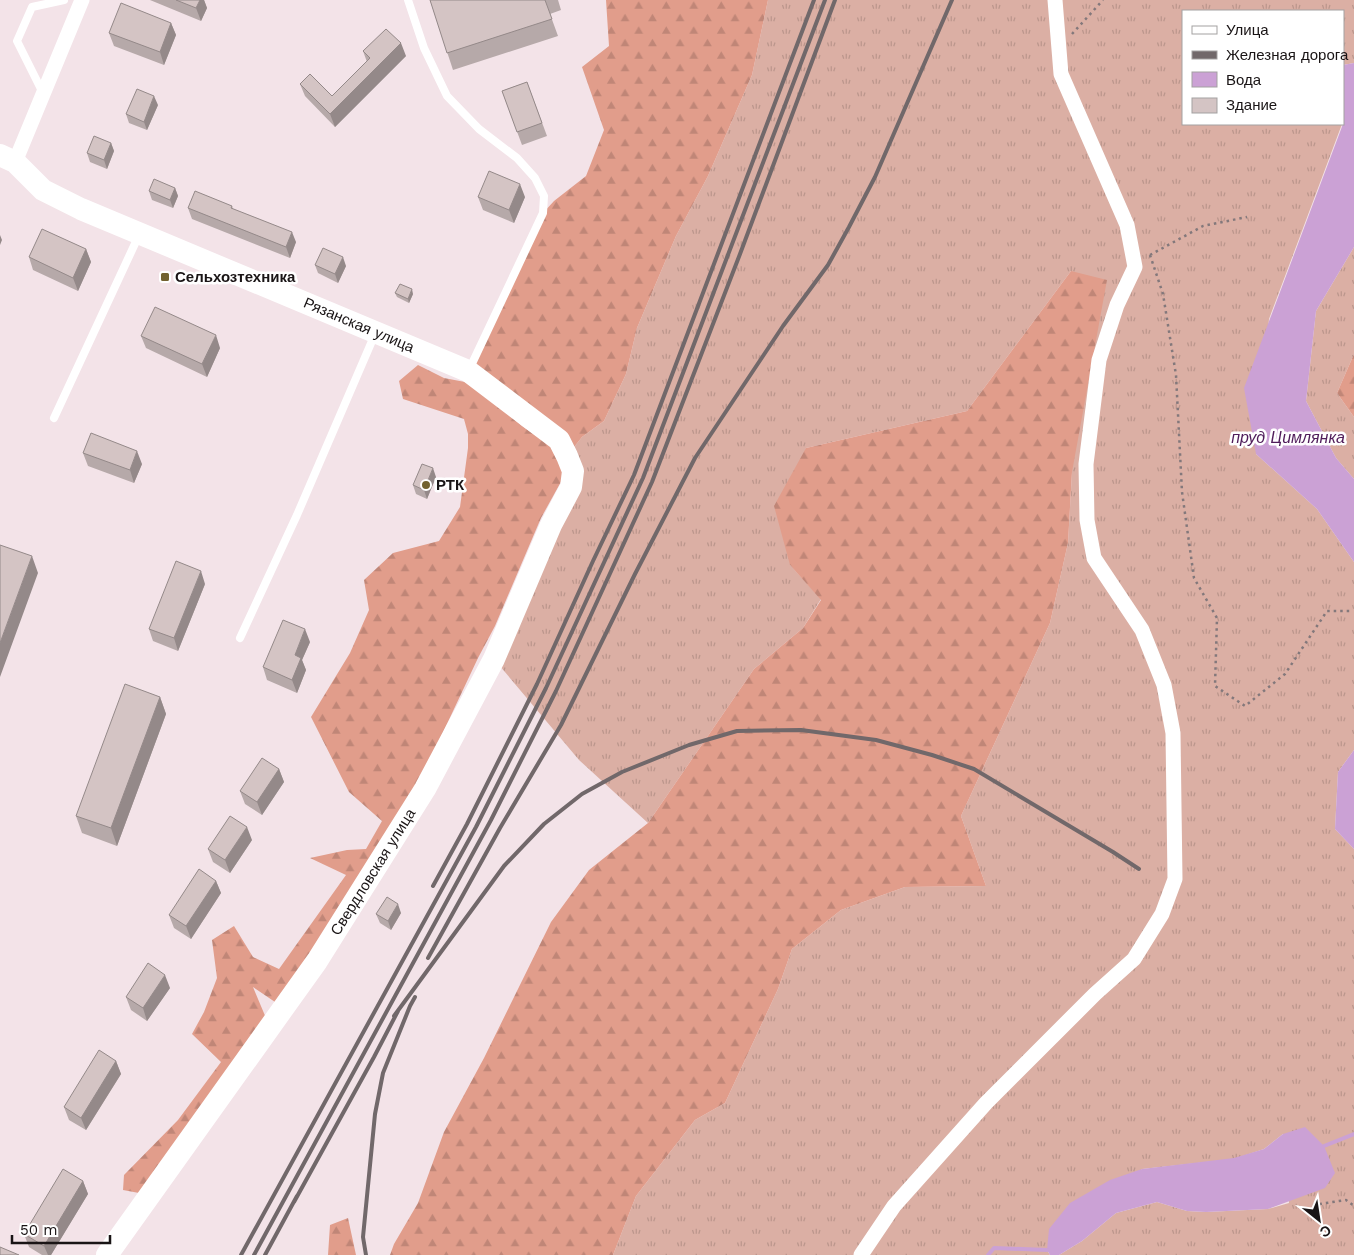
<svg xmlns="http://www.w3.org/2000/svg" width="1354" height="1255" font-family="'Work Sans',sans-serif">
<style>
.grass{fill:url(#grass-tufts)}
.forest{fill:url(#forest-firs)}
.water{fill:#cba1d5}
.lines{fill:none;stroke-linecap:round;stroke-linejoin:round}
.stream{stroke:#cba1d5;stroke-width:4}
.path{stroke:#83787b;stroke-width:2.5;stroke-dasharray:2.5 4;stroke-linecap:butt}
.lane{stroke:#fff;stroke-width:8}
.street{stroke:#fff;stroke-width:15}
.secondary{stroke:#fff;stroke-width:22}
.rail{stroke:#71686a;stroke-width:4}
.wall{fill:#b6a9a9}
.shaded-wall{fill:#948989}
.building{fill:#d4c4c4;stroke:#948989}
.poi-dot{fill:#726230;stroke:#fff;stroke-width:2}
.labels{text-anchor:middle;dominant-baseline:central;stroke-width:5;stroke-linejoin:round;paint-order:stroke}
.poi-label{font-size:15px;font-weight:bold;fill:#191415;stroke:#fff;text-anchor:start}
.street-label{font-size:15px;fill:#191415;stroke:#fff}
.water-label{font-size:16px;font-style:italic;fill:#501d5b;stroke:#fff}
</style>
<defs>
<pattern id="grass-tufts" width="24" height="20" patternUnits="userSpaceOnUse" patternTransform="scale(1.25)"><rect width="24" height="20" fill="#dbafa4"/><path d="M3 7l-1-3M5 7V3M7 7l1-3M15 17l-1-3M17 17v-4M19 17l1-3" fill="none" stroke="#bb968c"/></pattern>
<pattern id="forest-firs" width="22" height="20" patternUnits="userSpaceOnUse" patternTransform="scale(1.25)"><rect width="22" height="20" fill="#e19d8b"/><path d="M5 1l3.5 6h-7zM16 11l3.5 6h-7z" fill="#c08677"/></pattern>
</defs>
<rect width="100%" height="100%" fill="#f3e3e8"/>
<path class="grass" d="M768,0H1354V63L1343,65V11H1183V124H1342L1269,319L1256,454L1317,509L1354,562V750L1338,772L1335,829L1354,849V1255H1059L1082,1241L1116,1213L1157,1202L1187,1211L1206,1212L1268,1209L1289,1203L1283,1134L1264,1149L1234,1159L1142,1169L1047,1250L1050,1255H613L636,1196L695,1120L725,1103L778,989L792,949L841,910L905,887L986,886L961,816L1050,623L1068,543L1072,472L1071,271L967,411L806,448L790,565L821,599L803,628L754,669L648,823L579,760L494,659L551,525L567,456L582,437L604,421L626,374L637,328L676,236L708,176L752,75Z
M1354,247V354L1337,393L1354,417V479L1336,458L1306,401L1316,311Z"/>
<path class="forest" d="M606,0H768L752,75L708,176L676,236L637,328L626,374L604,421L582,437L567,456L468,371L543,213L554,201L586,176L604,130L582,67L609,46Z
M1071,271L1107,280L1072,472L1068,543L1050,623L961,816L986,886L905,887L841,910L792,949L778,989L725,1103L695,1120L636,1196L613,1255H390L394,1244L418,1203L444,1132L484,1058L551,922L589,870L648,823L754,669L803,628L821,600L790,565L774,506L806,448L967,411Z
M1354,354V417L1337,393Z
M418,365L444,378L465,382L488,397L522,426L551,446L562,462V480L541,518L495,626L478,658L422,777L349,899L275,1002L253,987L266,1018L139,1193L123,1190L124,1175L178,1120L221,1062L192,1034L204,1012L217,978L212,940L234,926L253,957L279,969L346,875L310,858L347,850L366,849L382,821L349,792L311,717L350,653L369,610L364,580L393,553L439,541L460,507L468,448V434L464,419L403,399L399,381Z
M348,1218L356,1255H328L330,1225Z"/>
<path class="water" d="M1354,63V247L1316,311L1306,401L1336,458L1354,479V562L1317,509L1256,454L1244,388L1343,124V65Z
M1354,750V849L1335,829L1338,772Z
M1305,1127L1324,1146L1335,1173L1325,1188L1268,1209L1206,1212L1187,1211L1157,1202L1116,1213L1082,1241L1059,1255H1050L1047,1250L1049,1229L1070,1203L1110,1180L1142,1169L1234,1158L1264,1149L1283,1134Z"/>
<g class="lines">
<path class="stream" d="M1324,1146L1354,1134
M988,1255L994,1248L1047,1250"/>
<path class="path" d="M1072,34L1103,0
M1150,255L1163,294L1176,375L1182,492L1194,578L1217,618L1215,686L1245,706L1285,674L1327,611H1351
M1150,255L1203,226L1247,217
M1313,1205L1346,1200L1354,1206"/>
<path class="lane" d="M408,0L424,48L447,96L479,129L517,158L535,178L544,196L543,213L469,370
M43,93L17,41L32,7L64,0
M54,418L139,235
M240,638L297,515L375,334"/>
<path class="street" d="M15,162L82,0
M861,1255L894,1206L986,1103L1095,994L1134,959L1162,914L1175,879L1173,733L1164,685L1142,630L1094,558L1087,520L1086,464L1099,360L1117,305L1135,267L1127,225L1061,74L1055,0"/>
<path class="secondary" d="M0,155L15,162L43,190L81,209L468,371L559,440L567,456L573,471L571,487L551,525L494,659L425,789L317,961L107,1255"/>
<path class="rail" d="M433,886L467,824L537,684L593,561L634,475L814,0
M428,958L500,828L561,725L635,574L695,458L783,326L828,265L849,227L875,177L952,0
M394,1016L504,866L544,824L582,794L622,772L689,745L737,731L801,730L876,740L932,755L974,769L1113,852L1139,869
M294,1202L374,1057L398,1011
M241,1255L476,827L546,688L643,478L825,0
M254,1255L491,820L556,691L652,482L740,254L835,0
M265,1255L297,1196
M366,1255L363,1237L375,1114L383,1073L410,1006L415,997"/>
</g>
<path class="wall" d="M150,0H204L207,8L201,21Z
M430,0H558L561,10L550,14L558,36L453,70Z
M171,23L176,35L164,65L114,46L109,33Z
M363,51L406,56L335,127L305,96L300,84L332,96L367,62Z
M527,82L547,136L522,145L502,91Z
M158,105L147,130L129,123L126,114Z
M111,143L114,151L107,169L90,162L87,153Z
M175,188L178,196L173,208L152,200L149,191Z
M478,197H525L514,223L483,210Z
M232,206L233,209L296,242L290,258L192,219L188,208Z
M86,249L91,262L78,291L33,270L29,257Z
M315,265L346,266L338,283L318,273Z
M395,293L413,294L409,303L397,297Z
M141,336L220,348L207,377L146,348Z
M83,453L142,464L134,483L88,466Z
M436,477L427,499L416,494L413,485Z
M205,584L178,651L153,641L149,629Z
M310,642L302,660L306,670L297,693L267,680L263,667Z
M160,697L166,714L117,846L82,833L76,816Z
M279,769L284,782L262,815L245,804L240,791Z
M252,840L230,873L213,862L208,849Z
M216,881L221,893L191,939L174,928L169,915Z
M401,913L391,930L380,923L376,914Z
M170,988L147,1021L131,1010L126,997Z
M116,1061L121,1074L86,1130L69,1120L64,1107Z
M83,1181L88,1194L51,1255H42L29,1247L24,1234Z"/>
<path class="shaded-wall" d="M200,0H204L207,8L201,21L196,8Z
M171,23L176,35L164,65L160,52Z
M401,43L406,56L335,127L330,114Z
M154,96L158,105L147,130L144,122Z
M111,143L114,151L107,169L104,160Z
M520,184L525,197L514,223L509,210Z
M175,188L178,196L173,208L170,200Z
M292,232L296,242L290,258L286,247Z
M0,235L2,240L0,245Z
M86,249L91,262L78,291L73,278Z
M343,257L346,266L338,283L335,274Z
M412,289L413,294L409,303L408,299Z
M216,335L220,348L207,377L202,364Z
M137,451L142,464L134,483L130,470Z
M433,468L436,477L427,499L424,490Z
M32,556L38,573L0,677V643Z
M201,571L205,584L178,651L174,638Z
M305,629L310,642L302,660L306,670L297,693L292,680L295,655Z
M160,697L166,714L117,846L111,828Z
M279,769L284,782L262,815L257,802Z
M247,827L252,840L230,873L225,860Z
M216,881L221,893L191,939L186,926Z
M398,904L401,913L391,930L388,921Z
M165,975L170,988L147,1021L143,1008Z
M116,1061L121,1074L86,1130L81,1118Z
M83,1181L88,1194L51,1255H48L44,1246Z"/>
<path class="building" d="M176,0H200L196,8Z
M430,0H545L552,19L447,53Z
M121,3L171,23L160,52L109,33Z
M386,29L401,43L330,114L300,84L310,74L332,96L370,58L363,51Z
M527,82L542,123L517,132L502,91Z
M137,89L154,96L144,122L126,114Z
M94,136L111,143L104,160L87,153Z
M489,171L520,184L509,210L478,197Z
M154,179L175,188L170,200L149,191Z
M195,191L232,206L231,208L292,232L286,247L188,208Z
M42,229L86,249L73,278L29,257Z
M323,248L343,257L335,274L315,265Z
M400,284L412,289L408,299L395,293Z
M155,307L216,335L202,364L141,336Z
M91,433L137,451L130,470L83,453Z
M422,464L433,468L424,490L413,485Z
M0,545L32,556L0,643Z
M176,561L201,571L174,638L149,629Z
M283,620L305,629L295,655L301,658L292,680L263,667Z
M125,684L160,697L111,828L76,816Z
M262,758L279,769L257,802L240,791Z
M230,816L247,827L225,860L208,849Z
M199,869L216,881L186,926L169,915Z
M387,897L398,904L388,921L376,914Z
M148,963L165,975L143,1008L126,997Z
M99,1050L116,1061L81,1118L64,1107Z
M63,1169L83,1181L44,1246L24,1234Z
M0,1247L19,1255H0Z"/>
<g class="poi-dot">
<rect x="160" y="272" width="10" height="10" rx="2.5"/>
<circle cx="426" cy="485" r="5"/>
</g>
<g class="labels">
<g class="poi-label">
<text x="175" y="277">Сельхозтехника</text>
<text x="436" y="485">РТК</text>
</g>
<g class="street-label">
<text transform="translate(359 325) rotate(23)">Рязанская улица</text>
<text transform="translate(373 872) rotate(-58)">Свердловская улица</text>
</g>
<g class="water-label">
<text x="1288" y="437">пруд Цимлянка</text>
</g>
</g>
<rect x="1182" y="10" width="162" height="115" fill="#ffffff" stroke="#a3a1a1"/>
<rect x="1192" y="26" width="25" height="8" fill="#ffffff" stroke="#a3a1a1"/>
<text x="1226" y="35" font-size="15" fill="#191415">Улица</text>
<rect x="1192" y="51" width="25" height="8" fill="#71686a" stroke="#a3a1a1"/>
<text x="1226" y="60" font-size="15" fill="#191415">Железная дорога</text>
<rect x="1192" y="72" width="25" height="15" fill="#cba1d5" stroke="#a3a1a1"/>
<text x="1226" y="85" font-size="15" fill="#191415">Вода</text>
<rect x="1192" y="98" width="25" height="15" fill="#d4c4c4" stroke="#a3a1a1"/>
<text x="1226" y="110" font-size="15" fill="#191415">Здание</text>
<g transform="translate(1319 1220) rotate(150)" stroke="#ffffff" stroke-width="4" paint-order="stroke">
<path d="M0-4L9 19L0 12L-9 19Z" fill="#191415"/>
<text y="-8" font-size="14" font-weight="bold" text-anchor="middle" fill="#191415">С</text>
</g>
<path d="M12 1235v8h98v-8" fill="none" stroke="#191415" stroke-width="2.5"/>
<text x="20" y="1235" font-size="15" fill="#191415" stroke="#ffffff" stroke-width="4" paint-order="stroke">50 m</text>
</svg>
